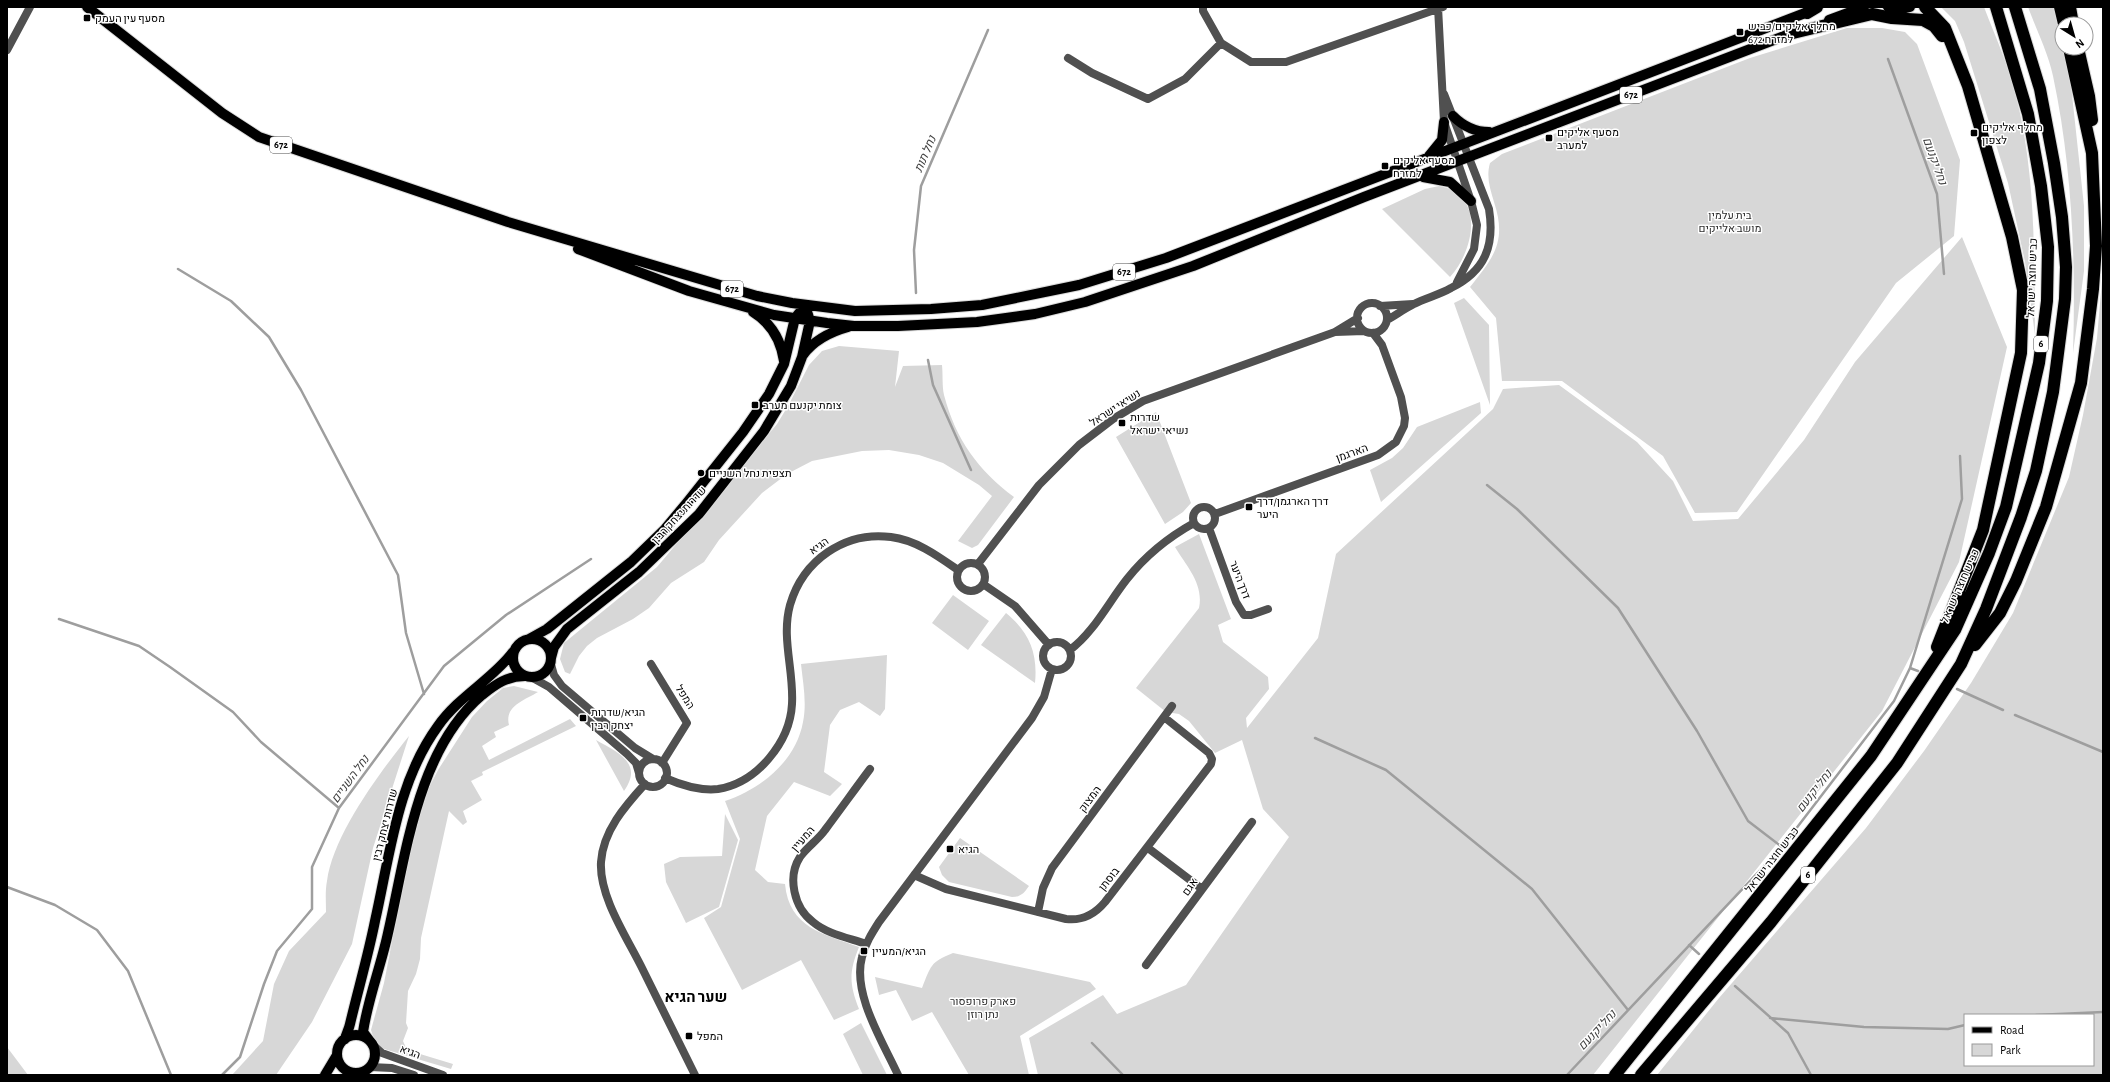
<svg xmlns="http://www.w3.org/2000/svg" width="2110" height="1082" font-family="'Alegreya Sans',Heebo,sans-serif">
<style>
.green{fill:#d7d7d7;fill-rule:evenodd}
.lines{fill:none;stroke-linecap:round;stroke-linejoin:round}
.stream{stroke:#9e9e9e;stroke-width:2.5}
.major-casing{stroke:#dbdbdb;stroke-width:12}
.highway-casing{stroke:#dbdbdb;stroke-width:14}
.minor{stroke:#505050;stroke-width:8}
.major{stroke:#000;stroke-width:10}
.highway{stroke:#000;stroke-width:12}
.poi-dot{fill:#000;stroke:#fff;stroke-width:1.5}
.labels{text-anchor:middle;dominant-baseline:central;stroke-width:3;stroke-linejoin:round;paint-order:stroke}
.shield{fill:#fff;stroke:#4c4c4c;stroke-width:1}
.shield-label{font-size:10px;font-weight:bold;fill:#000}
.poi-label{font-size:11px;fill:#000;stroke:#fff;text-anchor:start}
.park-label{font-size:11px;fill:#2e2e2e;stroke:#fff}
.street-label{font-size:11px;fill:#000;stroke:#fff}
.water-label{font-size:12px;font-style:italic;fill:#3f3f3f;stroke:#fff}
.district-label{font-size:15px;font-weight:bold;fill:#000;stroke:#fff}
</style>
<rect width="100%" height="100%" fill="#fff"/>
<path class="green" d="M1941,7H1984C1995,36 2009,66 2016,96C2036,175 2034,255 2035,335L2025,262L2008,183L1964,42L1955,21Z
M2028,7H2064L2062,48H2067L2084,206V271L2073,353C2076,261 2072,165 2053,76C2048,52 2036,29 2028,7Z
M1847,28H1882L1905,32L1917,44L1960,160L1954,236L1896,283L1737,512L1695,513L1663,456L1562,381H1502L1496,318L1470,287C1494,257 1507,241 1494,202C1490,189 1486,177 1490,163L1502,154L1750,58Z
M1439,186C1486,194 1474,251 1450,277L1382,209L1425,189Z
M1962,237L2007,347L1959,562L1882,711L1593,1075H1038L1029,1038L1103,995L1117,1014L1186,985L1289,837L1263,809L1242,740L1215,753L1189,721L1179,714L1166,712L1136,688L1199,608C1204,584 1187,567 1175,547L1199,534L1231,619L1218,625L1223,642L1268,677L1269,689L1246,718L1247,728L1318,638L1336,554L1493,409L1503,389L1559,385L1637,442L1673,481L1693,521L1738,519L1804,440L1855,362Z
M2103,269V1075H1657L1719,998L1866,828L1924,751L1971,683L2013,613L2069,477L2083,415L2097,338ZM1965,1015H2093V1065H1965Z
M1464,298L1489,325L1490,405L1454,303Z
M839,346L899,351L895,387L903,366L942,365C943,375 942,386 944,395C956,440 978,470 1014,497L978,545L972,548L958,541L992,496L979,485L943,463L919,455L889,450L862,451L812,461L787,474L762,493L719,540L704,562L671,583L649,608L633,619L597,638L587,646L579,656L570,674L565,672L560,659L564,643L657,567L777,424L788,406L809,365L822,351Z
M1480,402L1481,413L1381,502L1370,470L1392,458L1403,448L1417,427Z
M1156,412L1191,503L1183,512L1165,524L1116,437Z
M953,595L989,621L968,650L932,623Z
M1006,613C1029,632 1038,653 1035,683L981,645Z
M887,655L885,709L880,716L859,702L840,710L830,725L824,772L842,784L830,796L794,782L767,816L755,870L768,882L785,884C789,928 824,934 859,947C849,972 849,983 859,1009L834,1020L801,960L742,990L704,918L721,907L740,839L725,801C761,789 796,761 803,722C807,703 803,683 801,664Z
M514,686L538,692C525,700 504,706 509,725L494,732L496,737L482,746L489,760L570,719L576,726L482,772L483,775L471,781L482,800L463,811L467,822L463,825L449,811L421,938L420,959L416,974L408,991L406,1023L408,1028L403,1041L407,1050L453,1064L451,1069L384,1049L375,1042L371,1030L384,983L413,833L422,801L438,770L472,717L487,701L503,688Z
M409,736L373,848L352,944L312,1022L276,1075H232L263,1041L274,984L289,951L326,912C326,902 325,891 327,881C333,835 380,772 409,736Z
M596,740C617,752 644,763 624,791Z
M725,814L738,840L719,907L686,923L666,882L664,864L680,857L722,856Z
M960,838L1029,886C1024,893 1021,897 1012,897L949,882L942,875L939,867Z
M953,953L1090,982L1096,989L1020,1036L1029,1075H969L932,1012L912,1021L896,990L879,995L875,977L922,988C931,966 930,962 953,953Z
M861,1023L887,1075H863L843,1034Z
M7,1047L28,1075H7Z"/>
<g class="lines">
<path class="stream" d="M1888,59L1937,194L1944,274
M178,269L231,301L269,337L301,390L398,575L406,633L424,694
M916,293L914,250L921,186L988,30
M928,360L933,385L971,470
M1487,485L1517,509L1618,608L1697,731L1748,821L1782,847
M59,619L139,646L170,667L233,712L261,742L339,808
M1910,668L1918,671
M1957,689L2003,710
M2015,715L2103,752
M1315,738L1386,770L1532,889L1628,1010
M7,887L55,905L97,930L128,971L171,1075
M1689,945L1699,954
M1735,986L1788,1033L1811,1075
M2036,1015L2103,1012
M1770,1018L1864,1027L1948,1029L1965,1025
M1092,1043L1123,1075
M222,1075L240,1057L264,984L277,951L312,909V867L339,808L444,666L506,615L591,559
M1567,1075L1782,847L1894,701L1910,668L1962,499L1960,456"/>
<g class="major-casing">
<path id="major" d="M87,7L222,113L259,137L508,222L757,296L792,303L855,311L931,309L982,305L1079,285L1166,258L1813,10
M1888,7L1898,10L1910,7
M1829,20L1864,7
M1453,116C1463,126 1474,132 1489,132
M1429,156L1442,140L1444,122
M1423,177L1450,182L1471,201
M578,249L689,291L774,315L827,323L854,326H898L977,322L1035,314L1085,302L1193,266L1364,197L1800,30
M753,312C771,323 781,341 784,361
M803,355C814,340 830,332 848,327
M513 658a19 19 0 1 1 38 0a19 19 0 1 1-38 0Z
M529,639L547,629L631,562L665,529L685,505L743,432L769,394L784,364L795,318L799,313
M551,658L554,647L567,629L639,572L699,514L764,431L791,386L802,357L810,321L805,305
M337 1054a19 19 0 1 1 38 0a19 19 0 1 1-38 0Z
M345,1039C346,1034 349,1029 350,1024C358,990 368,956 375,921C390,855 397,782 438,726C459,696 493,679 513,652
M369,1040L363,1032C368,998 381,966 388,933C406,855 417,750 482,695C496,684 507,676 525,676
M325,1075L337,1055"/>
</g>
<g class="highway-casing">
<path id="highway" d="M1925,7L1945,28L1968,86L2012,237L2023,290L2021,353L1983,530L1937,647
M2060,7L2064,24
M2070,7L2073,24
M1807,13L1817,7
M1793,33L1872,14L1892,18L1923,20L1934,26L1942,36
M2078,48L2089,96L2092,120
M1975,645L2000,613L2016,581L2046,507L2081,383L2093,289L2096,246L2092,153L2069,48
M1615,1075L1871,756L1955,630L1989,553L2006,507L2039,363L2047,301L2048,247L2041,186L2028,114L1996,7
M1641,1075L1771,922L1897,763L1961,664L1986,609L2021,517L2036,471L2053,392L2065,299L2066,267L2062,217L2054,163L2040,89L2015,7"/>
</g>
<path class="minor" d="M1203,7V11L1221,43L1251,62H1286L1443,7
M1438,7L1444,122L1471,201L1477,225L1474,249L1457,282
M7,50L30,7
M1068,58L1092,73L1148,99L1185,79L1221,43
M1357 318a15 15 0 1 1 30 0a15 15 0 1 1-30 0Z
M1380,306L1413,304
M1387,320C1396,315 1404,309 1414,304C1425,298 1439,295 1451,288C1485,271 1495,246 1489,209L1444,94
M1335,332L1364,331
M1193 518a11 11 0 1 1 22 0a11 11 0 1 1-22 0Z
M1215,514L1378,455L1396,442L1404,426L1405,418L1401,397L1382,345L1373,333
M1209,528L1236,602L1244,615H1251L1268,609
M957 577a14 14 0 1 1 28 0a14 14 0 1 1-28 0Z
M978,564L1039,485L1079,445L1113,419L1143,401L1335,332L1358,318
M983,584L1015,606L1049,645
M1043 656a14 14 0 1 1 28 0a14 14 0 1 1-28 0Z
M1070,650C1094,632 1108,603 1127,579C1146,555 1167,538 1194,523
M550,661L554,675L562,686L635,748L653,759
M651,664L687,723L662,763
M531,677L549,687L627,754L636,763L639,773
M639 773a14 14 0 1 1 28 0a14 14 0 1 1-28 0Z
M665,778C681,785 700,791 718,789C757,783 790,742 792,704C794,670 781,638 790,605C803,560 845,531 891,537C916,540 938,556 958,570
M645,784C625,806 603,831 601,862C599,896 626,936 641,966C659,1002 677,1039 695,1075
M1148,848L1202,889
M914,875L946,889L1066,919C1082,921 1095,914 1105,902L1211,764L1212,759L1209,753L1164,717
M1038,912L1043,888L1052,868L1172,706
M866,944C849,938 827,934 813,922C794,908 787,877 800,857C807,847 818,840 825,830C840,810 855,789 870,769
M1146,965L1252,822
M373,1045L382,1053L443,1075
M370,1067L392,1068L414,1075
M898,1075C883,1042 852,994 862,957C865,944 872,933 879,922L1032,718L1044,697L1052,669"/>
<use href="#major" class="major"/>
<use href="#highway" class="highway"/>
</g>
<g class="poi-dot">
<rect x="83" y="14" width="8" height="8" rx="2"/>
<rect x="1736" y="28" width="8" height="8" rx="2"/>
<rect x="1970" y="129" width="8" height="8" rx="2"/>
<rect x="1545" y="134" width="8" height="8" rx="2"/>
<rect x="1381" y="162" width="8" height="8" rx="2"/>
<rect x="751" y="401" width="8" height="8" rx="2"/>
<rect x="1118" y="419" width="8" height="8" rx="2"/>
<circle cx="701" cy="473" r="4"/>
<rect x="1245" y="503" width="8" height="8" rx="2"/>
<rect x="579" y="714" width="8" height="8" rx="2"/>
<rect x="946" y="845" width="8" height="8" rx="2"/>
<rect x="860" y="947" width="8" height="8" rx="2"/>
<rect x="685" y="1032" width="8" height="8" rx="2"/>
</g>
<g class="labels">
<g class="shield">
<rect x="1620" y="87" width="22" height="16" rx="3"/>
<rect x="270" y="137" width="22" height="16" rx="3"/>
<rect x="1113" y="264" width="22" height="16" rx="3"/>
<rect x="721" y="281" width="22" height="16" rx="3"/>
<rect x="2034" y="336" width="14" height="16" rx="3"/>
<rect x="1801" y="867" width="14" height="16" rx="3"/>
</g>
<g class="shield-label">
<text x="1631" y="95">672</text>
<text x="281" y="145">672</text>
<text x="1124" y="272">672</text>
<text x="732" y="289">672</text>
<text x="2041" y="344">6</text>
<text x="1808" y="875">6</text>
</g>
<g class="poi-label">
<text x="95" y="18">מסעף עין העמק</text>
<text x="1748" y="26">מחלף אליקים/כביש<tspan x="1748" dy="13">672 למזרח</tspan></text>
<text x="1982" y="127">מחלף אליקים<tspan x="1982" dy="13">לצפון</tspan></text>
<text x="1557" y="132">מסעף אליקים<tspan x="1557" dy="13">למערב</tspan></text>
<text x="1393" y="160">מסעף אליקים<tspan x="1393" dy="13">למזרח</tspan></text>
<text x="763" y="405">צומת יקנעם מערב</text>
<text x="1130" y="417">שדרות<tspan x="1130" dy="13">נשיאי ישראל</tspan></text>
<text x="709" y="473">תצפית נחל השניים</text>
<text x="1257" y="501">דרך הארגמן/דרך<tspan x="1257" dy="13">היער</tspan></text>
<text x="591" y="712">הגיא/שדרות<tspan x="591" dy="13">יצחק רבין</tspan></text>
<text x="958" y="849">הגיא</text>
<text x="872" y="951">הגיא/המעיין</text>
<text x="697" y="1036">המפל</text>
</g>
<g class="park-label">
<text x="1730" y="215">בית עלמין<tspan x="1730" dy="13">מושב אלייקים</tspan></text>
<text x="983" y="1001">פארק פרופסור<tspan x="983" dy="13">נתן רוזן</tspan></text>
</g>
<g class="street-label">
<text transform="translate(2032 278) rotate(-88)">כביש חוצה ישראל</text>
<text transform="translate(1115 408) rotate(-33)">נשיאי ישראל</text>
<text transform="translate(1352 453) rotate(-20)">הארגמן</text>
<text transform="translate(679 515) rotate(-47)">שדרות יצחק רבין</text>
<text transform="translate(819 546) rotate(-36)">הגיא</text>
<text transform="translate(1240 580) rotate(69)">דרך היער</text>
<text transform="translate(1960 586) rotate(-66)">כביש חוצה ישראל</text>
<text transform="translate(685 697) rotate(57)">המפל</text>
<text transform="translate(1090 799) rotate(-53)">המצוק</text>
<text transform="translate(385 825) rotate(-76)">שדרות יצחק רבין</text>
<text transform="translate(803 839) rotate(-49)">המעיין</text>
<text transform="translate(1772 860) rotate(-52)">כביש חוצה ישראל</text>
<text transform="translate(1109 879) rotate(-52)">בוסתן</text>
<text transform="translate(1190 887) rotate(-54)">אגם</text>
<text transform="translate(410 1052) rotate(20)">הגיא</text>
</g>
<g class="water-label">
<text transform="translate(925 154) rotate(-67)">נחל תות</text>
<text transform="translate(1935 161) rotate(70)">נחל יקנעם</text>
<text transform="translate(350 779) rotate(-54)">נחל השניים</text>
<text transform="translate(1814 791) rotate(-52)">נחל יקנעם</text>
<text transform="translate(1597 1030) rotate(-47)">נחל יקנעם</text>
</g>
<g class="district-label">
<text x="696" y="997">שער הגיא</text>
</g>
</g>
<rect width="2110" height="1082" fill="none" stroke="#000000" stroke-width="16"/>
<rect x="1964" y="1014" width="130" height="52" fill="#ffffff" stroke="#999999"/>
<rect x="1972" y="1027" width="20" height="6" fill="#000000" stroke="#999999"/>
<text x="2000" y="1034" font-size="12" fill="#000000">Road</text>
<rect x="1972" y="1044" width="20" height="12" fill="#d7d7d7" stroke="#999999"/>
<text x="2000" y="1054" font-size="12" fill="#000000">Park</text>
<g transform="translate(2074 36) rotate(143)"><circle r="19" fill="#ffffff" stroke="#999999"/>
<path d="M0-3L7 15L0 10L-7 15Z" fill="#000000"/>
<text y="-6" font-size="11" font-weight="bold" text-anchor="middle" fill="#000000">N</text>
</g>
</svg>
